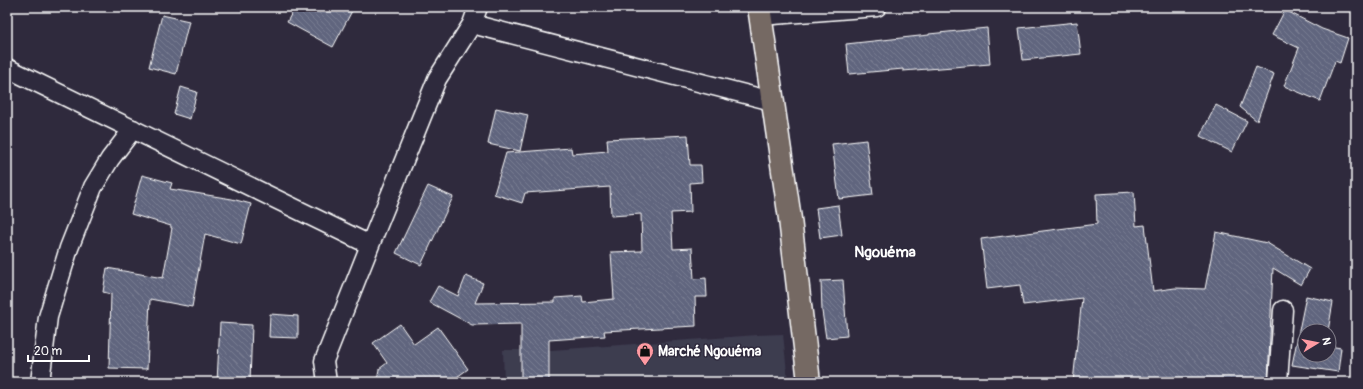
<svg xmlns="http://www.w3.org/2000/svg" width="1363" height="389" font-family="Pangolin,sans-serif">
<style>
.built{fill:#3e3c50}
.building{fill:url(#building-back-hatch);stroke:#fff}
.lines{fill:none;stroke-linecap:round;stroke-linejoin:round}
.street-casing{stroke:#fff;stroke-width:21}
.primary-casing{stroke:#fff;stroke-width:25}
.street{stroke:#2f2a3d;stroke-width:18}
.primary{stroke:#756964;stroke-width:22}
.labels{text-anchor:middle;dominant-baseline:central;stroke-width:3;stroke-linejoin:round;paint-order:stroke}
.poi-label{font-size:14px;font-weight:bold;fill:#fff;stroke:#2f2a3d;text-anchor:start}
.neighbourhood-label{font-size:15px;font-weight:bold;fill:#fff;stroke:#2f2a3d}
</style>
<defs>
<pattern id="building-back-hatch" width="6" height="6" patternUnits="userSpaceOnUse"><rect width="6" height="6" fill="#60657e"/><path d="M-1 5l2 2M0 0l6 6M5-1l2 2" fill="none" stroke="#787c91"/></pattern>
</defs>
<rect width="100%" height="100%" fill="#2f2a3d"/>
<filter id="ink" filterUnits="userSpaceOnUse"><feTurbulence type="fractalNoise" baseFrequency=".025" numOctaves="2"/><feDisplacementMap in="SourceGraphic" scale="8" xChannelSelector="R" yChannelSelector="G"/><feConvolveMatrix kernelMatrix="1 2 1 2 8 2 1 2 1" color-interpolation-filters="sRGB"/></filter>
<g filter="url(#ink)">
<path class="built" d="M783,334L788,382H504L503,350H552L757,335Z"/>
<path class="building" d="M295,7H354L333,47L287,22Z
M1285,10L1322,29L1348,38L1340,63L1335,61L1320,101L1284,86L1299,48L1272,35Z
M162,15L189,21L176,74L149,67Z
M1077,22L1081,54L1023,60L1019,28Z
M987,28L990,64L903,71V69L849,74L846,44L929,35V34Z
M1256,67L1274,74L1257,121L1240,107Z
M181,87L197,92L190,119L174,114Z
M1216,105L1247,121L1232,152L1200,136Z
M496,108L528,115L520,151L488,144Z
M688,135L690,165H701L702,182L690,183L691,212L671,213L673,249L692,248L694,279L706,278L707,297H695L696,326L604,331L605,336L549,340V382H521V324L472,325L429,302L438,286L458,296L466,276L483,283L475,303L555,302V298L582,296L583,302L614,299L611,252L642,251L641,214L611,216L610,187L525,193L522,203L494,194L506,153L571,148L572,154L608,151L607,139Z
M866,140L873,195L839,199L832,144Z
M142,175L172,183L170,189L232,199L251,204L241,244L205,234L192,307L150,299L147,369L109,368L111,294L103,292L107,268L163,278L172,228H171V226L131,214Z
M428,186L453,197L421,265L396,253Z
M1134,192L1136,226L1145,225L1153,291L1175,288L1205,289L1216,232L1267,243L1310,269L1301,285L1273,268L1268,382H1073L1082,298L1023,305L1020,285L987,289L981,239L1097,224L1096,194Z
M838,205L842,235L820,238L816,208Z
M843,280L847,336L826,338L822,311L821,281Z
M1306,296L1333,302L1328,331H1305V355H1329V346L1341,348L1338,372L1292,365Z
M270,314L298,316V338L269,337Z
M220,323L252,325L250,382H217Z
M400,324L414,344L438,327L468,369L450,382H377L379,369L387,363L373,343Z"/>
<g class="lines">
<g class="street-casing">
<path id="street" d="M760,16L877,7
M472,24L772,101
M7,68L370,245
M40,382L48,317L69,248L93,187L110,159L133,129
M327,382L324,361L370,245L437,79L472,24L478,7
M1278,382L1283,310"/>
</g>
<g class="primary-casing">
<path id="primary" d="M759,7L790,219L809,382"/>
</g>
<use href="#street" class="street"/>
<use href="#primary" class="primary"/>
</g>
</g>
<defs>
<g id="shop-pin" transform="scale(0.9)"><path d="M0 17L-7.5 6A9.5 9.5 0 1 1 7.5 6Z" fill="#ff9aa2" stroke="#2f2a3d"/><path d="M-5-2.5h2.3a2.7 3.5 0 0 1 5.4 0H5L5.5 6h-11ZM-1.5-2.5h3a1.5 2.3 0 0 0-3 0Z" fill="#111"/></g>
</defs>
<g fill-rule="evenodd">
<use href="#shop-pin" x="645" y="351"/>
</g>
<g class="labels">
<g class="poi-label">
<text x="658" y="351">Marché Ngouéma</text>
</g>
<g class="neighbourhood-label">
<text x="885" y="252">Ngouéma</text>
</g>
</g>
<rect width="1363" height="389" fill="none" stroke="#2f2a3d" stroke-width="24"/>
<rect x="12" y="12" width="1339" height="365" fill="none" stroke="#fff" stroke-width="1.5" filter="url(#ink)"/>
<g transform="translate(1317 343) rotate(80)"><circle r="19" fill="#2f2a3d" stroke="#827f8b"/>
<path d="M0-3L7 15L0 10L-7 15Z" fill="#ff9aa2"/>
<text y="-6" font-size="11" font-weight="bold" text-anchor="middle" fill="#ffffff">N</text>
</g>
<path d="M28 355v6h61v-6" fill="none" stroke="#ffffff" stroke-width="2"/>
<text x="34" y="355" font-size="12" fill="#ffffff" stroke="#2f2a3d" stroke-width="3" paint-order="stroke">20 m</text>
</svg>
